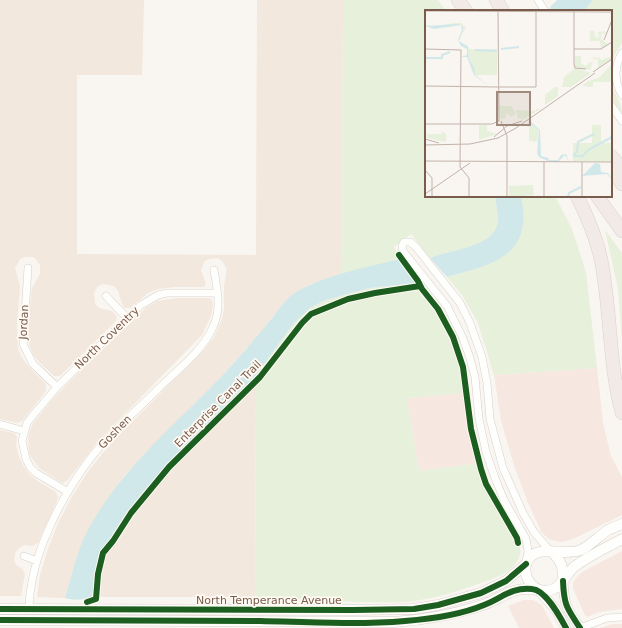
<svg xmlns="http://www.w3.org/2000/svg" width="622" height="628" font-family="'DejaVu Sans',sans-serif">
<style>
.residential{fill:#f2e8de}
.commercial{fill:#f6e8e1}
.green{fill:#e7f0db}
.water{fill:#d0e8ea}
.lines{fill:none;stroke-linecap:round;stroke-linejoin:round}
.minor-casing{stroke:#d7d1cb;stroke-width:8}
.tertiary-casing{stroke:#d7d1cb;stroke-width:10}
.secondary-casing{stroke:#d9d2cb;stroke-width:11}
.motorway-casing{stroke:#dad1cc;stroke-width:14}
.minor{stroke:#fefefd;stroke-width:7}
.tertiary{stroke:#fefefd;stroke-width:9}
.secondary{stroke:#fefefd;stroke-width:10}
.motorway{stroke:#f2eae7;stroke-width:13}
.cycleway-casing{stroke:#fffaf3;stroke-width:8}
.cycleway{stroke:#1b5e20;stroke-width:6}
.labels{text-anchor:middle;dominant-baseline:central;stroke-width:3.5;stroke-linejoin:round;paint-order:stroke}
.street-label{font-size:11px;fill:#7a5c4d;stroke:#fffaf3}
.inset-river{fill:none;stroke:#d0e8ea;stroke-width:2}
.inset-road{fill:none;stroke:#c2b3aa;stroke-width:1}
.view{fill:#9f8a7d;fill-opacity:0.15;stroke:#9f8a7d;stroke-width:2}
.inset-edge{fill:none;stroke:#7a5c4d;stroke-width:2}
</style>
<rect width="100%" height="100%" fill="#f9f5f0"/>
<path class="residential" d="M0,0H144L142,75H77V254L256,255L257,0H343L342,274L311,284L292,295L256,338L209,390L125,475L101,509L87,534L78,554L65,598L37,597L40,575L48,549L58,523L73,495L87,473L102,454L122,432L204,350L214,337L222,319L224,309V286L227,269L222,261L218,258L209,259L205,261L201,270L206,284L204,287H174L158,289L148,293L130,308H124L122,304L118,291L114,286L102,284L97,287L94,293L95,304L99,308L112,311L117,316L116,321L60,376H54L39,362L33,354L30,347L28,339L29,313L32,288L40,274V265L34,257H25L20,259L15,268L20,286L17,325L18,349L23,359L30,368L46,384V391L22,421L17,423L0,419Z
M210,298L212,300L213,305L211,316L202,335L98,441L67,481L62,483L39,468L29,454L28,438L30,430L34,422L52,400L70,381L147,307L157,301L178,298Z
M256,375L255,597H92L95,574L100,559L108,542L141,494L171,460L214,421Z
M0,430L14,433L17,437L16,445L19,457L24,467L30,475L39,482L56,492L58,498L38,543L32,546L25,545L19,548L15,553L14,560L16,565L22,569L25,574L21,596H0Z"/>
<path class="commercial" d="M597,368L603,423L611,456L622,477V515L573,539L562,542L555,541L549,539L542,533L528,503L514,465L501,421L494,375Z
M468,393L472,425L481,463L419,471L407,398Z
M622,551V609L599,612L587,617L585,615L573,589V583L576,578L582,572Z
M524,600H533L542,605L554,628H519L508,606Z
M613,624H622V628H599Z"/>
<path class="green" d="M343,0H438L446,11H426V196H495C496,204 498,213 498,221C495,248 450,249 430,258L411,234L394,247L400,259L342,274Z
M593,0H622V43L614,56L611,66V11H584Z
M611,84C615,95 622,103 622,113L611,98Z
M521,196H555L572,229L586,272L597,368L494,375L478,323L462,295L447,277L470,271L523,229V219Z
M605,230L622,253V338L618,289Z
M418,283C439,307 457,334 465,366C467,375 467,384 468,393L407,398L419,471L481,463C485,475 489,486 495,497C502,512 523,538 520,554C516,571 498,577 483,582C457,592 428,601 401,602C381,603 360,602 340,601C312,599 283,598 255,597L256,375L294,323L310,308L326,300L369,288Z"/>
<path class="water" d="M557,0H593L584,11H552L550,7Z
M495,196H521C523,207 525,219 522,230C515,262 474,269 447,277L430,258C450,249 495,248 498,221C498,213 496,204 495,196Z
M400,259L418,283L369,288L326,300L310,308L294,323L256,375L214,421L171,460L141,494L108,542L100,559L95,574L92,597C82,600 75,601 65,598C72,576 76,554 86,534C120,467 182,420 232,365C246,349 260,333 274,316C279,309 286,299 293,294C321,276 367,267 400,259Z"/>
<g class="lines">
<g class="minor-casing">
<path id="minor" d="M538,0L545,11
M622,53C614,66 614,82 622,95
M611,105L622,121
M28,268L23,344L33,364L57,387
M106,296L127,318
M0,424L24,431
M68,492L36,473L30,467L26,459L22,441L27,423L34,414L57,387L141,305L158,295L167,293H218
M24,556L37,561
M526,563L528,551L526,539L504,500L495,478L486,452L479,419L475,377L469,355L462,336L447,306L403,251L402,246L404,242H410L416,247L460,303L470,323L482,357L487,383L490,419L503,468L523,513L534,532L550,551
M29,609C30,556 61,496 93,455C112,431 136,411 157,390C176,371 202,352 213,327C222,308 217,289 214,270
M580,628L607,618L622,617"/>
</g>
<g class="tertiary-casing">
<path id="tertiary" d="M563,581C564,606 567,608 580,628
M538,590L556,610L566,628"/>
</g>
<g class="secondary-casing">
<path id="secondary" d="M622,524C617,526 612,528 608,530C599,536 591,545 581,550C564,557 536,542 527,562C525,566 525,572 527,577C529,583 533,587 539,590C544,591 549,591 554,589C563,584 567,573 574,567C588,556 606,548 622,539
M550,551C561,559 564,568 563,581
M0,609L353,610L414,609L438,605L481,593L506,581L526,564
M0,620L394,622C423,620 452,615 480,606C504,599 510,585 538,590"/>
</g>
<g class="motorway-casing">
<path id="motorway" d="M458,0L466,11
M496,0L503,11
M611,156L622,168
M611,168L622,184
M577,196C588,218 598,241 602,265C611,314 609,365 622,413
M597,196L622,231"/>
</g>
<use href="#minor" class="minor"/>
<use href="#tertiary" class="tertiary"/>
<use href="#secondary" class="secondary"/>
<use href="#motorway" class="motorway"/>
<g class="cycleway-casing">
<path id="cycleway" d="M399,255L418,281L422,289L438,309L453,337L463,367L471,429L481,469L486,484L517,538L518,543
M563,581C564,606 567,608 580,628
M87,602L96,599L98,574L103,553L113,541L131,513L169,467L260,377L302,323L311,314L348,299L375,293L420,286
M0,609L353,610L414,609L438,605L481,593L506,581L526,564
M0,620C87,620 173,621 260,621C308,622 357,625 405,621C431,619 460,615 484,605C502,598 511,587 532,589C546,590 560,617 566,628"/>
</g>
<use href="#cycleway" class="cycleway"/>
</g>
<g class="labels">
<g class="street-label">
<text transform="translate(24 322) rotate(-87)">Jordan</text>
<text transform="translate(107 338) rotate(-44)">North Coventry</text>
<text transform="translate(218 404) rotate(-45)">Enterprise Canal Trail</text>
<text transform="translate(115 432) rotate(-46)">Goshen</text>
<text x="269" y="600">North Temperance Avenue</text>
</g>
</g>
<g transform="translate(425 10)">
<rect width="187" height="187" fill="#f9f5f0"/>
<path d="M29,13H36L41,18L36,25V33L42,35L43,36L44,39H72V65H51L61,74L63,76L50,65L44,50L43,37L36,33V24L38,17L34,14L27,16L9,18L4,17L0,15L9,17ZM165,21H169L172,26L169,23V26L174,28L173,22L180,21L181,23L179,27L180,24L177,23L176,29L183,34L176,39L175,31H165ZM150,46H156V54L162,56L163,53L168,52V47L174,48L176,50L187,46V48L173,58V49H169L165,60L150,57ZM187,54V72H168V77L157,76L163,71L174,68ZM150,58L166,63L146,77H137L139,67ZM130,77H133V86L120,95V85ZM74,96H86L91,104L85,107L84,104H81V108L76,109ZM111,99H115L99,109L93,108L91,100L111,101ZM104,113L114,120L112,132L104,131V117L100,115ZM54,115H62V121L72,124L54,130ZM167,115H176V133H187V152L148,151V133H167ZM17,121L21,124V132L2,128V124H16ZM84,176L108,175L109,185L84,187Z" fill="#e7f0db"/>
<path d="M34,14L38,17V20L34,31L43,37L44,50L49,57L50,65L63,76L49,65L42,47H36L42,45V39L36,36L33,30L37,20L36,15L9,19L0,16ZM105,111L115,120L116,146L123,148L124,150H133L136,145L141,144L144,152L140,145L133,152L123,151L114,147L112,143L114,120L103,112ZM170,153L175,154L176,162L183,163L187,170L182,164L157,166Z" fill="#d0e8ea"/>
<path class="inset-river" d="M76,39L94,37M50,40L72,41M0,48H17V45L25,42M148,145L152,142L153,132L169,124M148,146H158L163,140L187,127M143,187L144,183L156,177"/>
<path class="inset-road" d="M0,1L187,2M73,1L74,111M149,1V54L150,58L161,59M179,30L187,10V2M0,39L36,40L35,157L44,168V187M149,39H176L187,32M168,62L187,49M0,76L73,77M73,77H111V1M76,111L82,126V187M0,114H67L74,111M69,127L82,116L97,111M0,129L14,133M0,135L45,134L73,128L91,118L170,63M0,151L187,152M119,152V187M157,152V187M0,160L7,168V187M0,184L45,153"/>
<path class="view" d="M72,82H105V115H72Z"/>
<rect width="187" height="187" class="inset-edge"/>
</g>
</svg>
